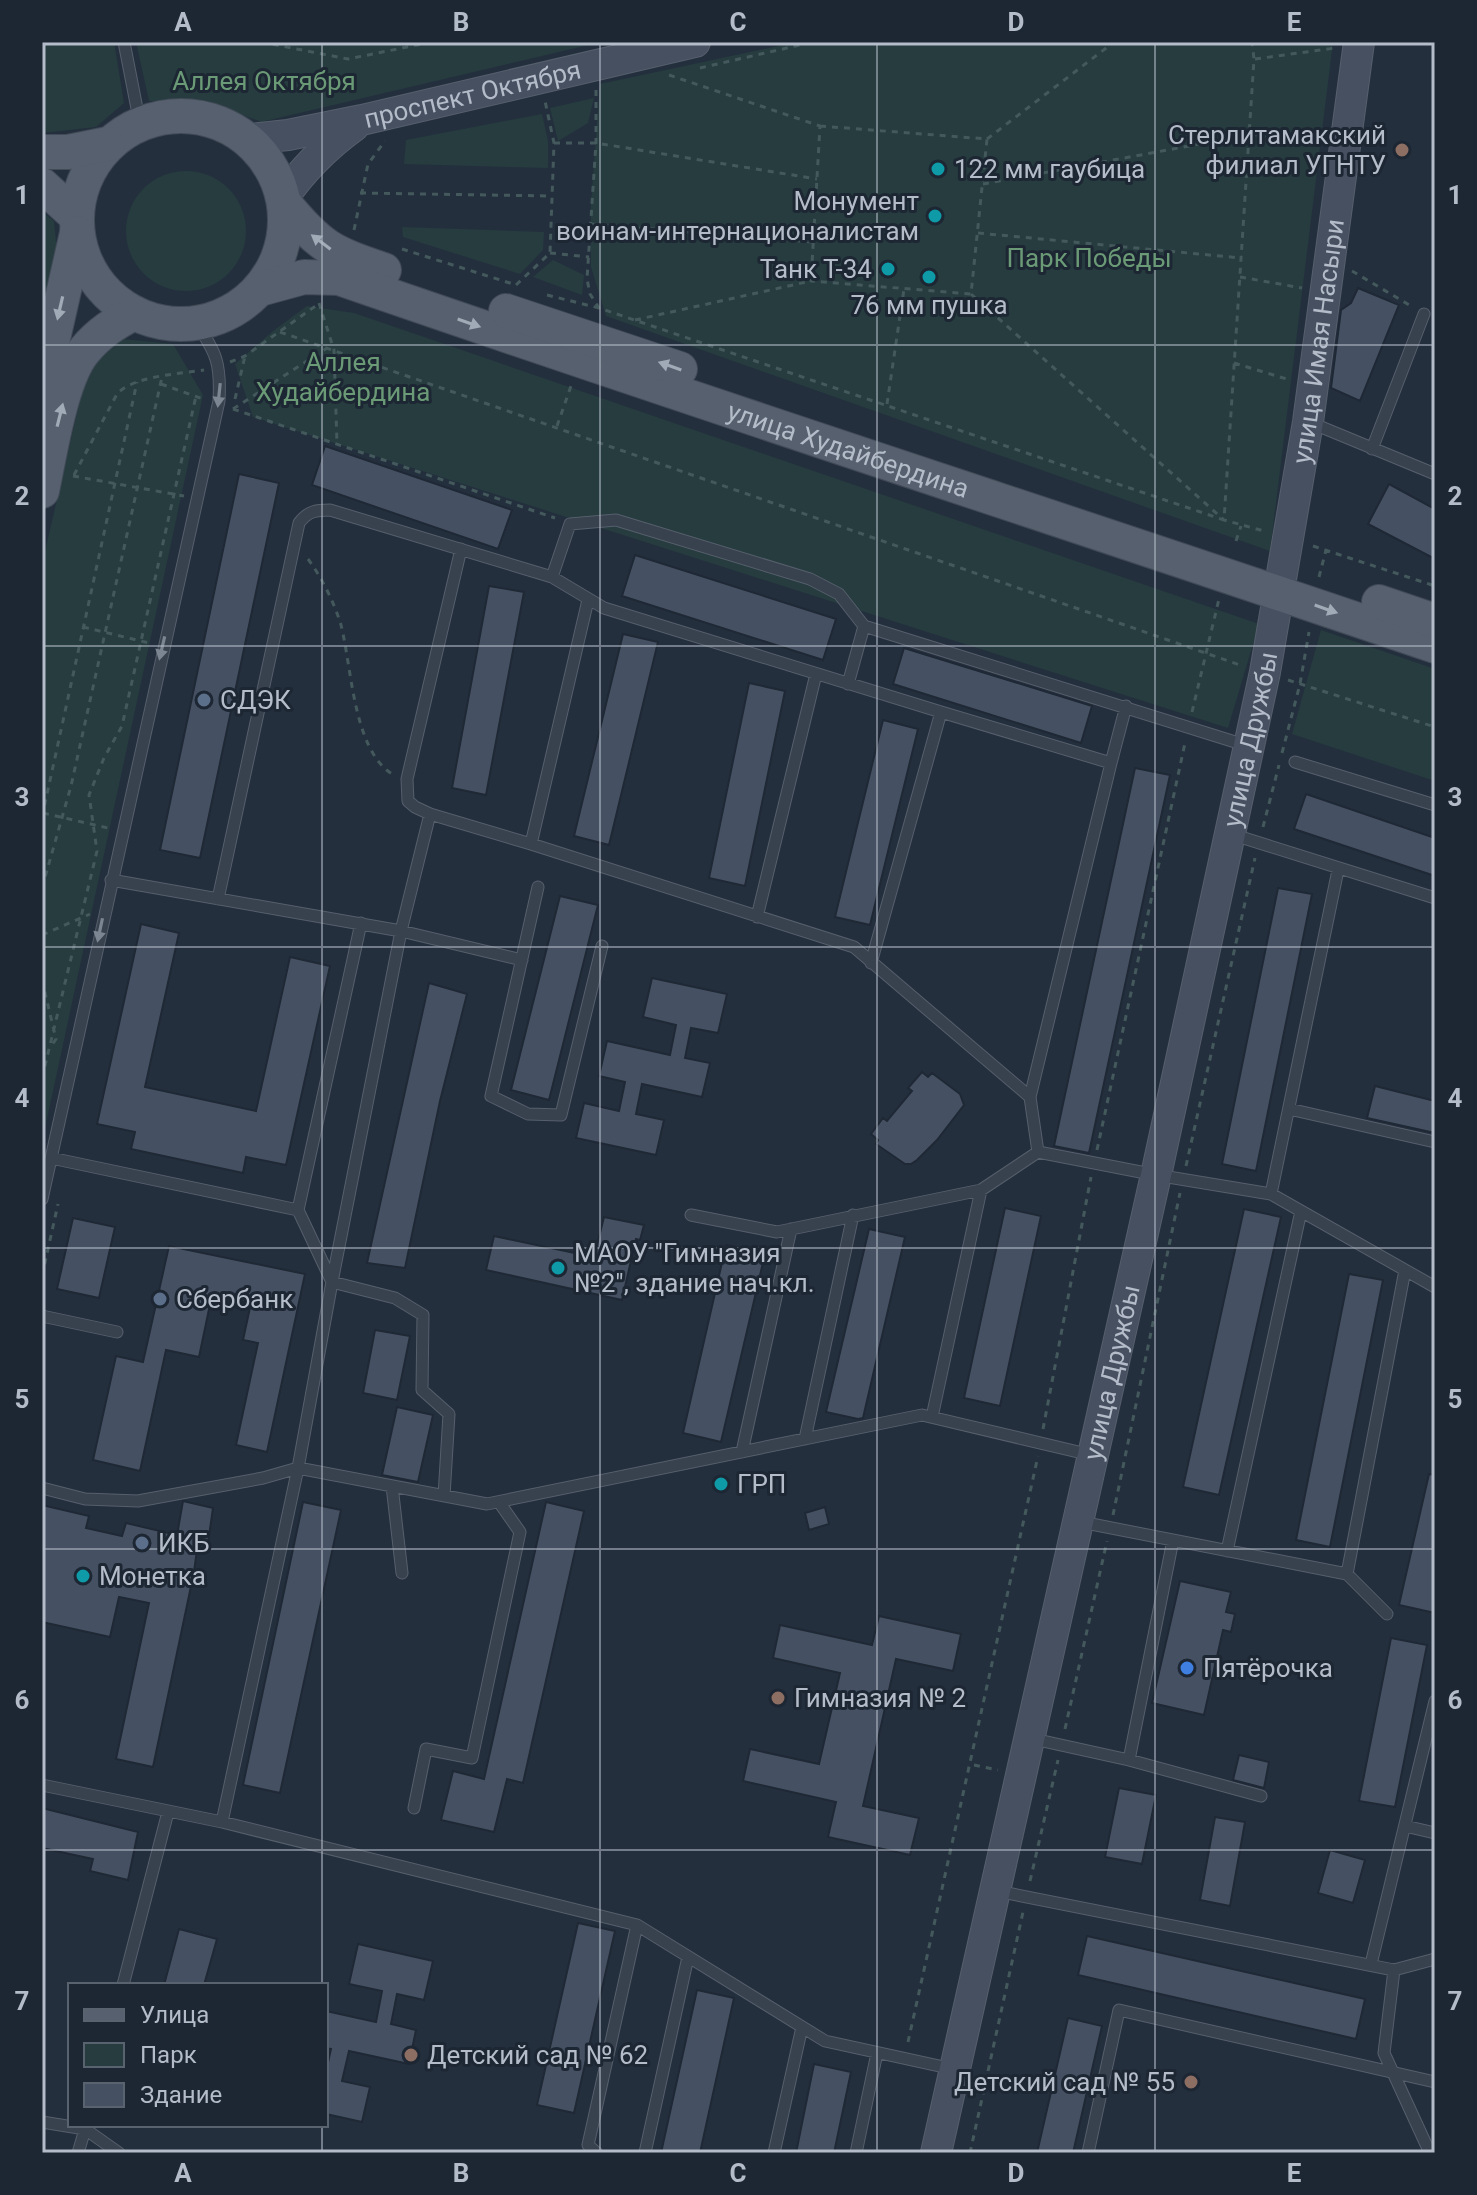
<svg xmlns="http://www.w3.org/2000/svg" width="1477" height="2195" font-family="Roboto,sans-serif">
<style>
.green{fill:#263c3f}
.building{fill:#455162;stroke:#1f2835;stroke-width:2}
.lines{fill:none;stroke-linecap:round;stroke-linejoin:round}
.service-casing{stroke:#565f6c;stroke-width:13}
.secondary-casing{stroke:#565f6c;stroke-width:32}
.primary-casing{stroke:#414a57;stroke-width:36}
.path{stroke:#44595c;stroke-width:3;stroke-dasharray:6 6;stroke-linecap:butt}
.service{stroke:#38414e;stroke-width:11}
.secondary{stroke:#465061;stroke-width:30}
.primary{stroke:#56606e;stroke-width:34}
.oneway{fill:#a1aab7}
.oneway2{fill:#7c8592}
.grid{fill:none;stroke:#b4bcc9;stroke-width:2;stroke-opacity:0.55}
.education-dot{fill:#8d6e63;stroke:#1d2633;stroke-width:3}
.culture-dot{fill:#0f9aa8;stroke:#1d2633;stroke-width:3}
.service-dot{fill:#5c6f8a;stroke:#1d2633;stroke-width:3}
.shop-dot{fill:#3f7fe0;stroke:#1d2633;stroke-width:3}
.labels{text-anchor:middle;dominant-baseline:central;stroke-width:6;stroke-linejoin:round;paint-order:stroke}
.park-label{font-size:26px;fill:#6b9a76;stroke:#1d2633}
.street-label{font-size:26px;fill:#b4bcc9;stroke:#1d2633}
.poi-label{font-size:26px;fill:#b4bcc9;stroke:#1d2633;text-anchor:start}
.neatline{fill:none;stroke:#b4bcc9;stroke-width:3}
.grid-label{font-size:26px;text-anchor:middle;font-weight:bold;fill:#b4bcc9}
</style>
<rect width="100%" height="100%" fill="#242f3e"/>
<path class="green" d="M42,42H114L124,103L96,127L42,133Z
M136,42H601L261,122C224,106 189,102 149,101Z
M797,42H1333L1270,551L606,316L591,267V203L600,84Z
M594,98L588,123L558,141L550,108Z
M542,114L548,141V168L404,164L406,140Z
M126 231a60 60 0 1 1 120 0a60 60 0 1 1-120 0Z
M42,212L54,221L57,252L42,341Z
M402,227L544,232L543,250L520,274L403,237Z
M553,260L584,275L582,295L533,277Z
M307,306L354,313L1259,624L1228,728L253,417L235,364L273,331Z
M112,338L173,344L203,395L42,1142V564L86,375Z
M1321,630L1435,669V781L1292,734Z"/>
<path class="building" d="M1358,288L1399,305L1360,401L1331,388L1341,310L1351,303Z
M325,446L512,510L498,549L312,485Z
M239,474L279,483L200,858L160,850Z
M1389,484L1435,509V559L1368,524Z
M635,555L836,619L823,660L622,596Z
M489,586L524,592L486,795L452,788Z
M623,634L658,642L609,845L574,836Z
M904,648L1092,706L1081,743L893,684Z
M749,683L785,691L745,886L709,878Z
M883,720L918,729L870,925L835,917Z
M1135,768L1170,775L1089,1153L1054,1146Z
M1306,794L1435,838V876L1294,829Z
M1278,888L1312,894L1256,1171L1222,1164Z
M560,896L598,905L549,1100L511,1090Z
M141,924L179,933L145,1087L256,1111L290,957L330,966L286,1165L246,1157L243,1173L131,1149L135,1132L97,1124Z
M652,978L727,994L718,1033L691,1028L685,1058L710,1063L702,1097L642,1084L636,1114L664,1120L656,1155L576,1138L584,1103L619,1111L625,1082L599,1076L607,1041L670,1055L676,1025L643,1017Z
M429,983L467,994L440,1101L405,1268L367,1263Z
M922,1072L928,1077L932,1073L960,1094L964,1105L937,1140L917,1160L911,1164H905L876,1144L878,1140L871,1134L883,1118L887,1121L912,1091L908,1088Z
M1375,1086L1435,1101V1133L1367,1118Z
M1005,1208L1041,1216L1000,1406L964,1398Z
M1244,1209L1281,1217L1219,1495L1183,1487Z
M604,1217L644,1225L640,1240L636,1239L622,1300L486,1270L494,1236L594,1257Z
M73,1218L115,1227L99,1298L57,1289Z
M869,1229L905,1237L863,1418L858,1419L826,1412Z
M726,1245L765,1254L721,1442L683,1433Z
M169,1246L305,1274L267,1452L236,1445L258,1343L243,1340L251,1303L212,1295L199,1357L166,1350L140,1471L93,1460L116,1356L143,1362Z
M1349,1274L1383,1280L1330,1547L1296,1540Z
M375,1330L410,1336L397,1400L363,1393Z
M397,1407L433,1415L418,1482L382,1475Z
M1429,1474L1435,1475V1613L1399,1605Z
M183,1501L213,1508L208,1543L198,1542L194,1572L153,1767L116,1759L149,1603L119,1597L110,1637L42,1622V1505L89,1516L86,1528L122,1536L126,1523L177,1535Z
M303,1502L341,1510L280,1793L243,1785Z
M546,1502L584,1511L523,1783L507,1779L494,1832L441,1820L453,1771L484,1779Z
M825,1507L829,1524L809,1530L805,1513Z
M1180,1581L1231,1592L1226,1612L1235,1614L1231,1632L1223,1630L1204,1715L1152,1703Z
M879,1616L961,1634L953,1671L896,1659L863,1806L919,1818L910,1855L828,1837L836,1802L743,1781L750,1749L819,1764L840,1673L773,1658L780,1625L872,1645Z
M1391,1638L1427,1645L1395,1807L1359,1801Z
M1239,1755L1269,1762L1264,1788L1233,1780Z
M1119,1788L1156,1795L1142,1864L1105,1857Z
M42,1808L138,1832L128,1880L90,1871L93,1859L42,1848Z
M1215,1817L1245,1822L1230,1906L1200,1900Z
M1330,1850L1365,1860L1353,1903L1318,1893Z
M578,1923L615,1931L574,2113L537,2105Z
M179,1929L217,1939L204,1985H164Z
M1087,1936L1365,1999L1356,2039L1078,1975Z
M358,1944L433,1961L424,2000L397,1994L391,2024L416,2030L409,2064L349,2051L342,2081L370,2087L362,2122L326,2114V2071L331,2049L326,2048V2011L376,2022L382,1991L349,1984Z
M697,1990L734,1998L700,2153H661Z
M1068,2018L1102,2026L1073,2153H1037Z
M814,2064L851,2072L834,2153H796Z"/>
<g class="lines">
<g class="service-casing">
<path id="service" d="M124,42L140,124
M1309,422L1435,474
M1372,449L1424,314
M552,577L570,524L616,520L810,579L839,594L864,626L1248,746
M588,600L531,844L854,947L1030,1097L1038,1152L1156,1175L1271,1194L1338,870
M848,684L864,626
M941,712L1111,763L1126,706
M1295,762L1435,805
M430,814L415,807L408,801L407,779L461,549
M1231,834L1435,898
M111,880L401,931L430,814L531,844
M538,887L491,1096L528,1114L561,1115L602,946
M218,899L299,523C308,511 316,510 330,510L552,577L604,608L941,712L871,963
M757,917L816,674
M1030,1097L1111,763
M1289,1109L1435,1142
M51,1158L298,1210L332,1282L395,1298L423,1315L422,1390L449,1414L444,1496
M1271,1194L1435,1287
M42,1199L219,401C221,365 217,353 196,323
M298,1210L361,923
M691,1215L777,1232L981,1190L1038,1152
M42,1316L117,1332
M932,1417L981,1190
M805,1439L853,1215
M742,1452L791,1229
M392,1486L402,1573
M42,1488L85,1499L138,1501L263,1478L298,1468L487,1504L922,1415L1091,1455
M1081,1522L1347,1574L1387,1614
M1227,1551L1301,1211
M1347,1574L1405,1270
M1029,1738L1129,1760L1261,1796
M1129,1760L1173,1540
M42,1785L222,1822L637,1925L825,2041L953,2069
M414,1808L426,1749L472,1758L520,1532L499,1502
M222,1822L298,1468L332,1282L401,931L522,960
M1405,1826L1435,1833
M997,1891L1394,1970L1384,2053L1430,2153
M1371,1964L1435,1701
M1394,1970L1435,1959
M123,1985L168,1812
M42,2122L85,2129L119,2153
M78,2153L86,2126
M597,2153L588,2145L637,1925
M645,2153L688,1957
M774,2153L802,2027
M856,2153L877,2053
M1088,2153L1119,2010L1435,2082"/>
</g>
<g class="secondary-casing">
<g id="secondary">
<path id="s1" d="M249,139L288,135L362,120L695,42"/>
<path d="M283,198C303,169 325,147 354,126"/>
<path id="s2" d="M936,2153L1156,1175L1265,672L1308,422L1359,42"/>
</g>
</g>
<g class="primary-casing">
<g id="primary">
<circle cx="181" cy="220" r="104"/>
<path d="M42,152H68L108,144"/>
<path d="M42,185L76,216"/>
<path d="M284,203C320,247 331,252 384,270"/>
<path id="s3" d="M260,289L304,277L339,278C703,404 1070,522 1435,646"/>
<path d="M506,311L680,369"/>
<path d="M42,387L77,233"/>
<path d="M42,491C50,454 61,377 85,350C99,333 115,323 134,313"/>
<path d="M1379,602L1435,621"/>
</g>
</g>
<path class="path" d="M261,42L348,59L432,42
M1255,59L1335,48
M700,68L813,42
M669,75L820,126
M596,90V143L587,279L590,294L599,308L1224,520L1254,59L1252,42
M820,126L987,139L971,294L811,281Z
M987,139L1114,42
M554,143H596L817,179
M983,184L1249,135H1323
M360,193L552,196
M591,224L813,242
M354,230L368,164L385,141
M978,233L1241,258
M402,249L513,284
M550,253L589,257
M1352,271L1411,306
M1240,277L1302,288
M516,285L550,253L554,143L545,101
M971,294L1224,520L1264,531
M547,295L599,308L597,314
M319,303L334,350L337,444
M635,320L811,281
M280,332L1240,665
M230,362L245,356L317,305
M1234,363L1290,380
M161,384L203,399
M235,399L245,356
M887,404L904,289
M233,409L555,518
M233,409L327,348
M557,426L571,386
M74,475L117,394C133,376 179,374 204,370
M73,476L184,496
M1236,541L1241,526
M1313,546L1435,586
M308,559C322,578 334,602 341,625C352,668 353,749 392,774
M1319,577L1326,550
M83,627L149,643
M1288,680L1435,727
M1192,712L1219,599
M1282,753L1300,684L1309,632
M43,813L108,828
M42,817L137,382
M1263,827L1279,765
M42,888L71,786L162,377
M42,935L90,914
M42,980L56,1039L52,1045
M42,1078L97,851L89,795L104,758L122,726L196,396
M1097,1150L1185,743
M1186,1166L1255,858
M42,1276L58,1204
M1043,1429L1091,1177
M1113,1515L1180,1193
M1065,1729L1107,1541
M974,1765L998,1770
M1030,1881L1058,1760
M908,2042L1038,1456
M970,2153L1023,1912"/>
<use href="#service" class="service"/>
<use href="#secondary" class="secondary"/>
<use href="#primary" class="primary"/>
</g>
<defs><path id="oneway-solid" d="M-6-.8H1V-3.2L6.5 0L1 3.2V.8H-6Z" transform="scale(2)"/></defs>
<g class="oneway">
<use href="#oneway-solid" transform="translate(321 242) rotate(-143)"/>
<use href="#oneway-solid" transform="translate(60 308) rotate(103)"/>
<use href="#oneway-solid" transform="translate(469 323) rotate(19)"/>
<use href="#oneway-solid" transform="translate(670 366) rotate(-161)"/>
<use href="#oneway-solid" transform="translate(60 415) rotate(-76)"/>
<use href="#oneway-solid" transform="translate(1326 609) rotate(19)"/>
</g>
<g class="oneway2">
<use href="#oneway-solid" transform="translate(219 395) rotate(96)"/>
<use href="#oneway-solid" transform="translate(162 648) rotate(103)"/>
<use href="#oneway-solid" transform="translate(100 930) rotate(102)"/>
</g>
<path class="grid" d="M322,42V1985M600,42V2153M877,42V2153M1155,42V2153M42,345H1435M42,646H1435M42,947H1435M42,1248H1435M42,1549H1435M42,1850H1435M322,2125V2153"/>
<g class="education-dot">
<circle cx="1402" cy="150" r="8"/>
<circle cx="778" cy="1698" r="8"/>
<circle cx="411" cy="2055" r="8"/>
<circle cx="1191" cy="2082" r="8"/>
</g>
<g class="culture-dot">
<circle cx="938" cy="169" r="8"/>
<circle cx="935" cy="216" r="8"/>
<circle cx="888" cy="269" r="8"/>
<circle cx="929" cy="277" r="8"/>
<circle cx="558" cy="1268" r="8"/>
<circle cx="721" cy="1484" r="8"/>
<circle cx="83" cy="1576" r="8"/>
</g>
<g class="service-dot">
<circle cx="204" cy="700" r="8"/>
<circle cx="160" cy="1299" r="8"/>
<circle cx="142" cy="1543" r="8"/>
</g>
<circle class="shop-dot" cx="1187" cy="1668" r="8"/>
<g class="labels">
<g class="park-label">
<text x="264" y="81">Аллея Октября</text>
<text x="1089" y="258">Парк Победы</text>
<text x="343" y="362">Аллея<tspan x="343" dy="30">Худайбердина</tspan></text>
</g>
<g class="street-label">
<text stroke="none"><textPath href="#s1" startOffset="228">проспект Октября</textPath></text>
<text stroke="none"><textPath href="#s2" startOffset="1852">улица Имая Насыри</textPath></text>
<text stroke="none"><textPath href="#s3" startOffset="618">улица Худайбердина</textPath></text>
<text stroke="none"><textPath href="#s2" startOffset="1448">улица Дружбы</textPath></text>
<text stroke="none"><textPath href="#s2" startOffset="800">улица Дружбы</textPath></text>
</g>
<g class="poi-label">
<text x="1386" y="135" text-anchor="end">Стерлитамакский<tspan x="1386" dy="30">филиал УГНТУ</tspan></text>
<text x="954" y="169">122 мм гаубица</text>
<text x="919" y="201" text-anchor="end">Монумент<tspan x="919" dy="30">воинам-интернационалистам</tspan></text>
<text x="872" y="269" text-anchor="end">Танк Т-34</text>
<text x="929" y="305" text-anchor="middle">76 мм пушка</text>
<text x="220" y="700">СДЭК</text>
<text x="574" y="1253">МАОУ "Гимназия<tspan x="574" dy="30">№2", здание нач.кл.</tspan></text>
<text x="176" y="1299">Сбербанк</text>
<text x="737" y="1484">ГРП</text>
<text x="158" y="1543">ИКБ</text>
<text x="99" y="1576">Монетка</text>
<text x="1203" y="1668">Пятёрочка</text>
<text x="794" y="1698">Гимназия № 2</text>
<text x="427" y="2055">Детский сад № 62</text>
<text x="1175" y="2082" text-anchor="end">Детский сад № 55</text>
</g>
</g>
<rect width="1477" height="2195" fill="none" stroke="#1d2633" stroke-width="88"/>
<rect x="68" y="1983" width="260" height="144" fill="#1d2633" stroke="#59626f" stroke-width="2"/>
<rect x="84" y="2009" width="40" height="12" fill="#56606e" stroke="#59626f" stroke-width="2"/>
<text x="140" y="2023" font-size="24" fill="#b4bcc9">Улица</text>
<rect x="84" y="2043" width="40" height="24" fill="#263c3f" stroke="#59626f" stroke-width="2"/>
<text x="140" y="2063" font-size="24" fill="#b4bcc9">Парк</text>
<rect x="84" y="2083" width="40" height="24" fill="#455162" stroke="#59626f" stroke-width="2"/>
<text x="140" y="2103" font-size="24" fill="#b4bcc9">Здание</text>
<rect x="44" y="44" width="1389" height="2107" class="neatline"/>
<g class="grid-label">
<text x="183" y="31">A</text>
<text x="461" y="31">B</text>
<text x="738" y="31">C</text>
<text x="1016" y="31">D</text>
<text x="1294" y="31">E</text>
<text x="22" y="204">1</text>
<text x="1455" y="204">1</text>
<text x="22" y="505">2</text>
<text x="1455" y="505">2</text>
<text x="22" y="806">3</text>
<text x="1455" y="806">3</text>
<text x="22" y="1107">4</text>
<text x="1455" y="1107">4</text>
<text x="22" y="1408">5</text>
<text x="1455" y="1408">5</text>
<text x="22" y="1709">6</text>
<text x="1455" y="1709">6</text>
<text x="22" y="2010">7</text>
<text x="1455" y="2010">7</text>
<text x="183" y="2182">A</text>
<text x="461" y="2182">B</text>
<text x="738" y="2182">C</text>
<text x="1016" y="2182">D</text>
<text x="1294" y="2182">E</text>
</g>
</svg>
